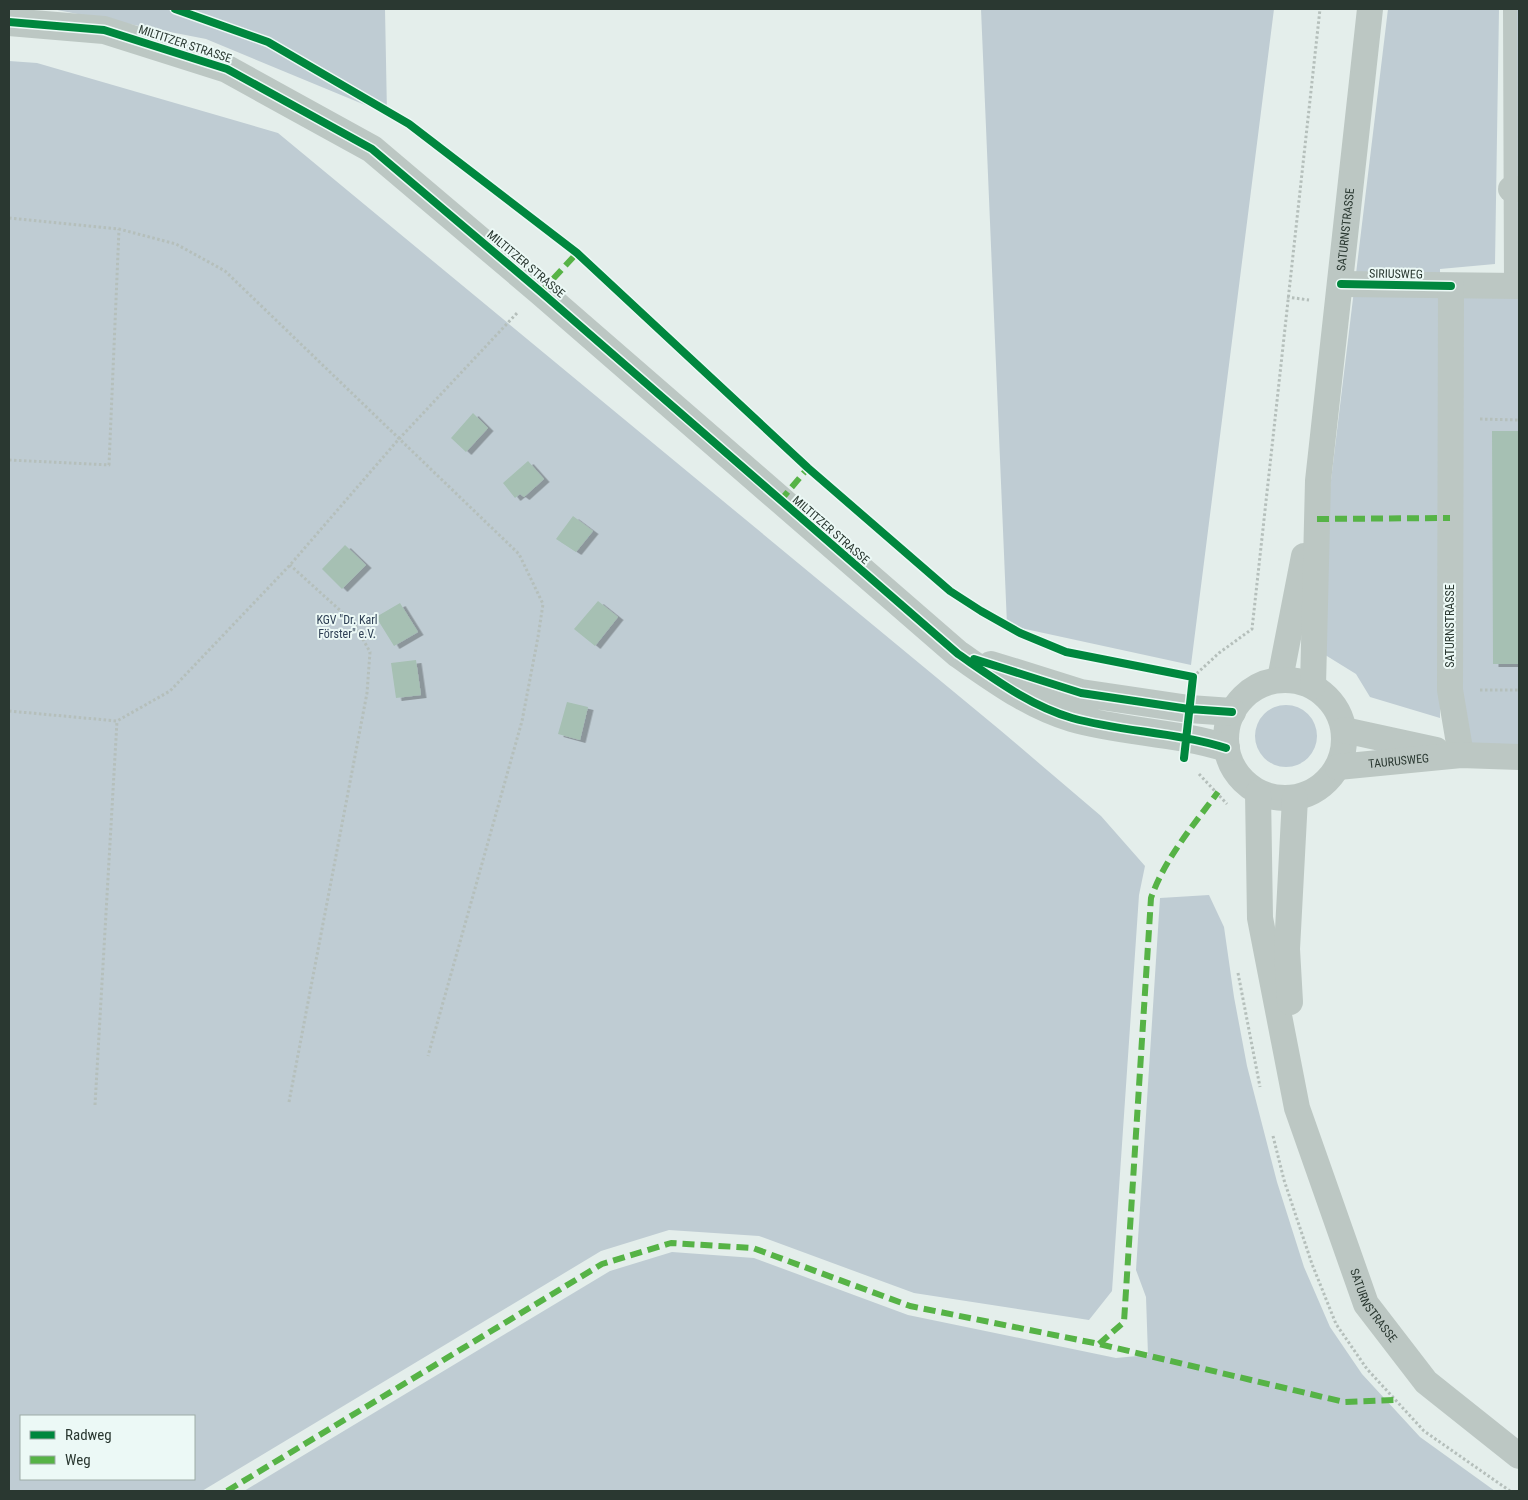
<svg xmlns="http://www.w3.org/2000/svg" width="1528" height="1500" font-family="'Roboto Condensed',sans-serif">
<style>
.green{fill:#bfccd3;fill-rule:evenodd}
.building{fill:#a6c0b3;filter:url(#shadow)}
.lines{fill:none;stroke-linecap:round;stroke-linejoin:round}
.path{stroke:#b5bfbb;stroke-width:3;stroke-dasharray:2.5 2.5;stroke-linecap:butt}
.service{stroke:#bcc7c3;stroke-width:14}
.minor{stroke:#bcc7c3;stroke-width:26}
.tertiary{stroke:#bcc7c3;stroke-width:28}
.quiet{stroke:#56b346;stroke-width:6;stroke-dasharray:12 6;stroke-linecap:butt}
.cycleway-casing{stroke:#ecf9f6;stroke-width:11}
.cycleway{stroke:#00873e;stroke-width:8}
.labels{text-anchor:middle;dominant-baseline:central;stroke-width:4;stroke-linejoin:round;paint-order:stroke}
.street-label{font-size:12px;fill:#2a3831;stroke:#ecf9f6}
.park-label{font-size:12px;fill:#2f4055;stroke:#ecf9f6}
</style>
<defs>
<filter id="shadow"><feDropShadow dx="5.5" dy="3" stdDeviation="0" flood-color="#0004"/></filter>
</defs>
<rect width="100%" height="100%" fill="#e4eeeb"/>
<path class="green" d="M52,9H385L387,114L206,39Z
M981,9H1274L1191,665L1007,625Z
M1388,9H1499L1495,264L1440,269V718L1370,697L1356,674L1322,653L1325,530Z
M1510,9H1519V757L1461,755L1451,286H1510Z
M9,61L37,63L278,133L1000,730L1101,816L1145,866L1139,895L1112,1291L1089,1320L914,1293L759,1236L669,1230L601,1251L202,1491H9ZM21,1416H194V1479H21Z
M1255 736a31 31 0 1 1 62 0a31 31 0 1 1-62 0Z
M1209,895L1224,927L1234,997L1247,1066L1277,1182L1304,1267L1330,1327L1362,1374L1420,1437L1495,1491H244L610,1271L672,1252L754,1258L908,1315L1116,1358L1148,1355L1146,1297L1136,1270L1160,898Z"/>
<path class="building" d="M473,413L488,428L466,452L451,438Z
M1492,431H1519V664H1493Z
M528,461L544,479L524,497L520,494L515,498L503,483Z
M573,516L593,531L576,552L556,539Z
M345,545L366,565L342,589L322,569Z
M598,601L618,617L595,646L574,629Z
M400,603L418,632L394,646L376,617Z
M416,660L421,695L396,698L391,663Z
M567,702L588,707L580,740L558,734Z"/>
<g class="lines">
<path class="path" d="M9,218L119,229L176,244L225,271L519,554L543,604L538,637L522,721L428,1056
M1287,297L1309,300
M1480,419L1519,420
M9,460L109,465L119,229
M1193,677L1219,653L1252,629L1320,9
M1480,690H1519
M9,711L117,721L170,691L290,565L398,440L518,312
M1199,774L1227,804
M1238,973L1260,1087
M289,1102L367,693L370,652L354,623L290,565
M95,1105L117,721
M1273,1136L1284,1180L1312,1264L1336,1324L1367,1369L1424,1431L1510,1491"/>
<path class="service" d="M1510,9L1511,286"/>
<g class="minor">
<path d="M1511,189H1519"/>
<path d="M1341,284L1519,286"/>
<path d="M1451,286L1450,690L1461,755"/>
<path d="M1280,679L1304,556"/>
<circle cx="1285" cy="739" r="59"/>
<path id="s1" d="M1313,686L1318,481L1370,9"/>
<path d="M1344,730L1436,750"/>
<path id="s2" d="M1338,767L1461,755L1519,757"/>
<path id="s3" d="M1258,793L1260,918L1297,1108L1366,1304L1426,1382L1519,1456"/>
<path d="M1290,1002L1287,949L1295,798"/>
</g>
<path class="tertiary" d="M9,22L104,30L227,69L372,149L541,292L958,654C993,678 1030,706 1072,718C1122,732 1176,732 1226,748
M991,665L1081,693L1189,709L1232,712"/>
<path class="quiet" d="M541,292L577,253
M780,501L808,468
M1317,519L1450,518
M1099,1344L1124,1322L1151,898C1165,858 1193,826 1218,792
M227,1491L602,1264L671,1243L753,1248L910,1306L1099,1344L1344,1402L1396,1400"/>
<g class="cycleway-casing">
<path id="cycleway" d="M175,9L268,42L409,124L577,253L808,468L950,591L981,611L1020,633L1066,652L1193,677L1184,758
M9,22L104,30L227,69L372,149L541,292L958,654C993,678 1030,706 1072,718C1122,732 1176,732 1226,748
M1341,284L1451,286
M974,659L1081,693L1189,709L1232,712"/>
</g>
<use href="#cycleway" class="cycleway"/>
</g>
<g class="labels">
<g class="street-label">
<text transform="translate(185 44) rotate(18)">MILTITZER STRASSE</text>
<text stroke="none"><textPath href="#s1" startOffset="458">SATURNSTRASSE</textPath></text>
<text transform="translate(526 264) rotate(40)">MILTITZER STRASSE</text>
<text transform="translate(1396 274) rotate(1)">SIRIUSWEG</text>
<text transform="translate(831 530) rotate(41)">MILTITZER STRASSE</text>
<text transform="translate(1450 626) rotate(-90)">SATURNSTRASSE</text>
<text stroke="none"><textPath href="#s2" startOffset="61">TAURUSWEG</textPath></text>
<text stroke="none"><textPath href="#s3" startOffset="531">SATURNSTRASSE</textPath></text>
</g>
<g class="park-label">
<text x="347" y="620">KGV "Dr. Karl<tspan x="347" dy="14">Förster" e.V.</tspan></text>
</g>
</g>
<rect width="1528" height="1500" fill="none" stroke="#2a3831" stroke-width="20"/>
<rect x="20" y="1415" width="175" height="65" fill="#ecf9f6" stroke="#9eaca7"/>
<rect x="30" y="1431" width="25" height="8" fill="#00873e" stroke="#9eaca7"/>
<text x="65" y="1440" font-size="15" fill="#2a3831">Radweg</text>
<rect x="30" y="1456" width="25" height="8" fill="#56b346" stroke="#9eaca7"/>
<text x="65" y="1465" font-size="15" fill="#2a3831">Weg</text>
</svg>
